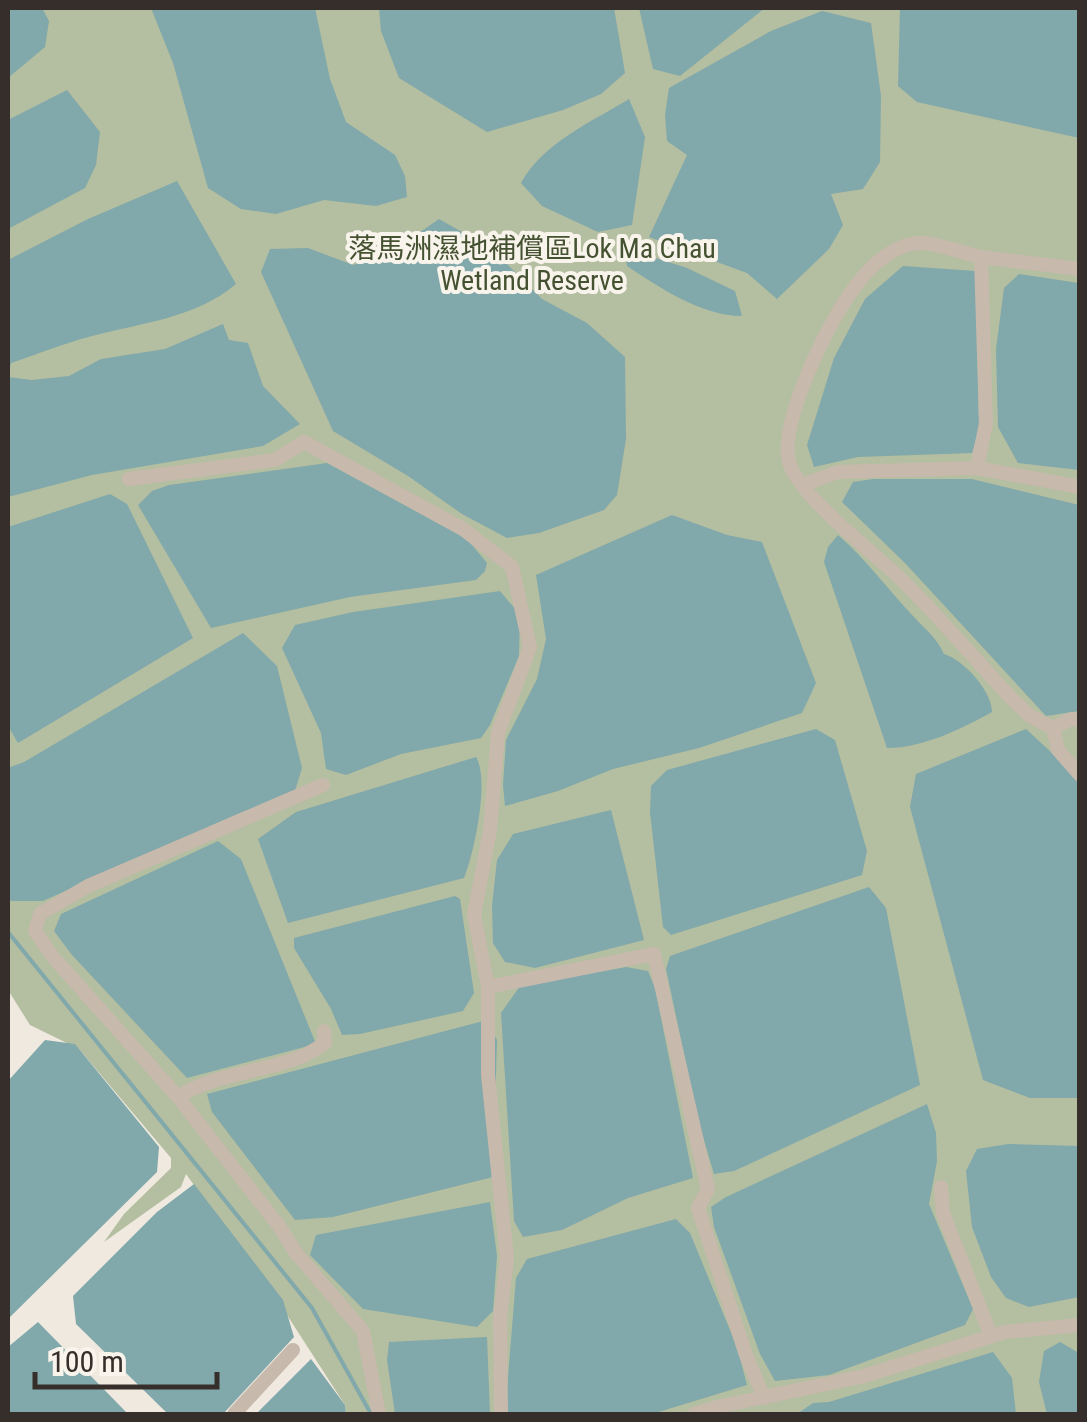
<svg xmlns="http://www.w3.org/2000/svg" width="1087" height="1422" font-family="'Roboto Condensed','Noto Sans SC',sans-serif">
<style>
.green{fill:#b4bea1}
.water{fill:#81a8aa}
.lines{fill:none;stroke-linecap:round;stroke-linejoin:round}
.stream{stroke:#81a8aa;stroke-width:4}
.minor{stroke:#c7b9ac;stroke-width:14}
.labels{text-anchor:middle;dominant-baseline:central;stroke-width:8;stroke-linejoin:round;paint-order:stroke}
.park-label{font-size:28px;fill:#455231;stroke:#f8f3eb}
</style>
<rect width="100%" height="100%" fill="#f0e9df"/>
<path class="green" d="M8,8H1079V1414H346L345,1405L287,1315L186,1174L181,1187L104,1242L124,1214L171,1168V1158L79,1049L30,1025L8,990Z"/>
<path class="water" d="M8,8H42L49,21L45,47L8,78Z
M151,8H315L330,79L346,122L395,155L405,176L407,197L376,206L324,200L276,214L241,209L208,188L173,63Z
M379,8H614L625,73L601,94L563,110L487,132L399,78L381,31Z
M639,8H765L680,76L653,69Z
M900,8H1079V138L917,102L898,86Z
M822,11L871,23L881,96L880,162L863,189L831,194L843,225L829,249L777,299L747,273L649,237L687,155L667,141L665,115L669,88L771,31Z
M67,90L100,132L96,165L85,188L8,229V120Z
M629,99L645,137L632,225L598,232L542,206L521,183C544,142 590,123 629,99Z
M177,181L236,284C196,318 141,323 92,336C65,343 38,354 11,363L8,376V260L88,219Z
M439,219L492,249L542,299L587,323L625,357L626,439L617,495L604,510L539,533L507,538L462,514L408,476L333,431L261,272L270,249L308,248L353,265L396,249Z
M624,248L687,268L735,291L742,316C702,316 660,288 627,266Z
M903,266L976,271L979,429L972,453L858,457L814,467L807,445L834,358L865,299Z
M1019,274L1079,283V470L1018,463L998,427L996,349L1004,288Z
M223,324L229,340L248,343L263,386L300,424L263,446L92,475L8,497V377L32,380L69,376L101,359L165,349Z
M327,463L467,539L487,563L485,571L476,580L350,597L211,628L138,505L152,491L169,485Z
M873,479H972L1079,505V711L1046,716L905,563L842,502L853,482Z
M110,494L127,504L193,638L18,743L8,726V527Z
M672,515L727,535L762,542L816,683L802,713L699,748L613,769L558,791L505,806L503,785L506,740L537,679L546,639L536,575Z
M838,535C867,560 888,590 914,617C926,630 936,637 944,654C964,660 992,691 992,712C961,729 923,748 887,748L824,562L828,547Z
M500,591L520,615L519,656L490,725L481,738L401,754L346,775L326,769L321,733L282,648L295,625L353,612Z
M243,633L277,666L302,768L294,794L242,812L43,901H11L8,897V768L24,762Z
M816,729L835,740L867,851L862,875L671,935L663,927L650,812L651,786L667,770Z
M1026,729L1079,778V1098H1030L983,1080L910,807L916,774Z
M476,757C490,780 474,853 464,878L288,923L258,839L296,812Z
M611,810L644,940L535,968L505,962L493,943L492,906L497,860L513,834Z
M218,841L241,859L316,1044L187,1078L72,955L54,931L61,914Z
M869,887L886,908L920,1085L734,1171L714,1174L698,1120L666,969L670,956Z
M455,896L460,899L474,993L463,1011L360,1034L342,1035L331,1009L294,948V938Z
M626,967L648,971L655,988L693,1178L628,1198L562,1230L523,1237L514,1221L501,1013L520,986Z
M487,1020L497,1040L493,1177L333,1217L295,1220L212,1112L207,1094Z
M45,1040L75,1044L159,1147L157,1172L8,1319V1081Z
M927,1104L936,1133L937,1161L929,1204L973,1309L965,1325L829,1375L775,1381L760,1354L714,1227L711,1207L726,1197Z
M1008,1144L1079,1146V1297L1029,1307L1006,1298L991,1277L972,1227L966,1171L977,1149Z
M194,1184L283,1300L294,1337L223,1414H168L76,1324L73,1296L157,1212Z
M490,1202L497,1256L493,1311L477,1327L363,1309L310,1255L316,1235Z
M676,1219L690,1233L737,1347L747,1385L652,1414H505L516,1278L527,1259Z
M38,1322L128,1414H8V1347Z
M487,1337L490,1414H395L387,1360L389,1342Z
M1060,1342L1079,1353V1414H1047L1039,1382L1044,1351Z
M993,1352L1012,1378L1016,1414H797L813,1403L829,1402Z
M311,1359L345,1405L346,1414H256Z"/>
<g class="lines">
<path class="stream" d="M8,932L312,1308L371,1414"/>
<path class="minor" d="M981,257L1080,269
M977,468L986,423L981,257C963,253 940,244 922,243C888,243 862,275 845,301C824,333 777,427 790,465C802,498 874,553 902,580C940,618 975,659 1011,698L1030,716L1053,728
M129,479L275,460L304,442L463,529L512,567L530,647L498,733L490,830L474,915L488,987L654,954L708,1189L698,1208L746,1355L764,1398
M802,485L838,472L977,468L1080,487
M1080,720L1071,719L1053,728L1058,750L1080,775
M323,785L88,886L40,914L35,931L53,957L178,1097L279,1226L296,1253L363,1331L379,1414
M488,987V1075L507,1258L500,1319L501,1414
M178,1097C214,1074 258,1073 298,1058C307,1055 317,1048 325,1043L324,1031
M941,1187L943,1213L991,1336
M234,1414L293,1350
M694,1414L717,1407L864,1376L1005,1332L1080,1325"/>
</g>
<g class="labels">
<g class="park-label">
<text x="532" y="248">落馬洲濕地補償區Lok Ma Chau<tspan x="532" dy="32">Wetland Reserve</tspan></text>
</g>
</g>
<rect width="1087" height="1422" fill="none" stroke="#362e2a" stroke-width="20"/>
<path d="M35 1372v15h182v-15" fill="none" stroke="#362e2a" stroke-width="5"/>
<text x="50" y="1372" font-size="30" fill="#362e2a" stroke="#f8f3eb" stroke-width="8" paint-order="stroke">100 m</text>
</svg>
